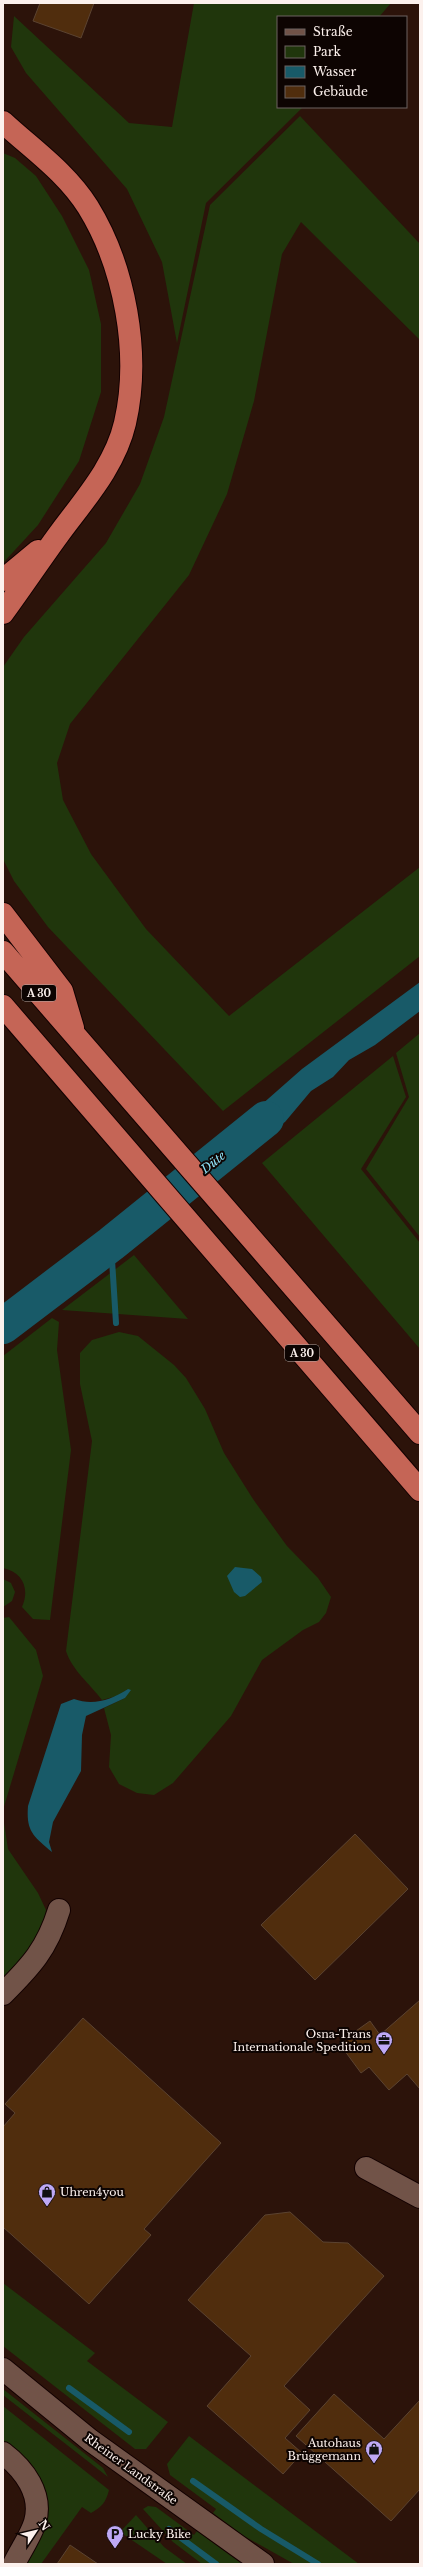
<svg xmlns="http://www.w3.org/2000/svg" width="423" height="2567" font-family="'Libre Baskerville',serif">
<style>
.green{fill:#20360c}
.water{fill:#185a68}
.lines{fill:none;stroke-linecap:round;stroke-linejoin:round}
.stream{stroke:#185a68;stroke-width:6}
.river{stroke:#185a68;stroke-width:36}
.building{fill:#502d0d;stroke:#5b4331}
.minor-casing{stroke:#130100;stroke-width:24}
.highway-casing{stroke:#130100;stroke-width:24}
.minor{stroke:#715348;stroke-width:22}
.highway{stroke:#c56556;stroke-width:22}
.labels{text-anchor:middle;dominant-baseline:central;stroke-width:4;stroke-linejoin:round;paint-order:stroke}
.shield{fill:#0d0402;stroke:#b4aaa6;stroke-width:1}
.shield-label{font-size:10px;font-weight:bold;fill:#fcf1ed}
.poi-label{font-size:11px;fill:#fcf1ed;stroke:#0d0402;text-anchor:end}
.street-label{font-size:11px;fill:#fcf1ed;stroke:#0d0402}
.water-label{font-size:12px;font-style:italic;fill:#90e3f8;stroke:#0d0402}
</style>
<rect width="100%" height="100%" fill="#2c130a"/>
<path class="green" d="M194,3H391L379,17H278V107H303L206,203L177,343L162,262L127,189L26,73L11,47L14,16L129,123L172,127Z
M300,116L420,244V340L301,222L282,254L254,401L227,494L189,575L70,724L57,763L63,800L91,854L146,929L229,1016L420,867V956L223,1111L48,927L14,881L3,859V667L24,637L106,543L140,484L164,417L210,205Z
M3,153L15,158L36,176L62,216L89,270L101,324V392L79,461L38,525L3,563Z
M420,1033V1237L366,1169L409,1097L396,1053Z
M393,1056L406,1097L361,1169L420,1243V1349L262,1163Z
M134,1255L188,1319L62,1310Z
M52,1318L59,1322L57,1350L71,1450L50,1620L33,1619L22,1607C30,1589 23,1572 3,1568V1356Z
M119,1332L138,1336L174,1365L186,1378L205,1409L224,1453L253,1499L287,1546L318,1578L331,1597L326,1613L319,1622L303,1630L262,1660L231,1716L173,1783L154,1795L137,1793L119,1784L109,1767L111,1735L104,1708L125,1698L128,1689L117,1696L102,1700C90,1684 72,1670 66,1651L92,1441L80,1384V1353L92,1340Z
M3,1579L11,1583L15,1592L12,1601L3,1607Z
M9,1617L36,1650L43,1676L3,1810V1618Z
M3,1816L8,1849L38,1893L46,1910L43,1930L24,1957L3,1977Z
M3,2283L95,2353L87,2361L168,2422L146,2449H135L3,2346Z
M3,2389L103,2468L108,2477L3,2395Z
M3,2406L109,2490C106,2502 102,2507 91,2513L82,2507L41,2564H23L43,2525L14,2449L3,2441Z
M189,2436L359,2564H294L244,2536L213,2513L216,2509L170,2475L167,2464Z
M148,2506L156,2507L194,2535L197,2531L242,2564H202L173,2542L143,2509Z
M136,2515L164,2547L187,2564H167L120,2532Z"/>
<path class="water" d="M420,982V1011L375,1045L349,1060L333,1077L311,1091L285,1122L232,1156L215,1138L243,1121L302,1069Z
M235,1567L252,1569L261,1577L262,1582L245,1596L240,1597L234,1592L227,1576Z
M128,1689L131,1690L125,1698L86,1716L82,1735L81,1771L53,1822L49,1842L52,1852C33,1836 26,1831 28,1806L61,1704L74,1699C93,1706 111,1700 128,1689Z"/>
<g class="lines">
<path class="stream" d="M111,1244L116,1323
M69,2388L129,2432
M193,2481L261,2529L318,2564
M169,2529L216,2564"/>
<path class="river" d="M3,1326L111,1244L266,1119"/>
</g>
<path class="building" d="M40,3H94L81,38L33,21Z
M355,1834L408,1889L315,1980L261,1925Z
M420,2000V2089L407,2074L389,2090L369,2067L361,2073L339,2043L370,2021L380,2035Z
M83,2018L221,2143L144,2229L151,2235L89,2304L3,2227V2127L15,2113L5,2104Z
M290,2212L323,2242L348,2243L384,2276L284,2386L310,2410L285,2438L302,2453L283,2474L207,2406L251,2356L188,2300L265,2215Z
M334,2394L384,2439L420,2400V2489L391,2521L296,2436Z
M70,2545L98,2564H57Z"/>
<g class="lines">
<g class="minor-casing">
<path id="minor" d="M3,1994C31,1966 47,1949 59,1910
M366,2168L420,2197
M3,2369L90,2440L263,2564
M3,2453C24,2469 43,2494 35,2522C31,2536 20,2551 14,2564"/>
</g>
<g class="highway-casing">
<path id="highway" d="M3,122C32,149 66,172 88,207C125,267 141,354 125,423C115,466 84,500 59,534C40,560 22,587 3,613
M3,580L38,551
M3,914L62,991L73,1028
M3,952L420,1433
M3,1006L420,1490"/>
</g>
<use href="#minor" class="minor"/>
<use href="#highway" class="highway"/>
</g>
<defs>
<g id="office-pin" transform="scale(0.9)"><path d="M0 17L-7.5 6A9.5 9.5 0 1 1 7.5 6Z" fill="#bea9f5" stroke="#0d0402"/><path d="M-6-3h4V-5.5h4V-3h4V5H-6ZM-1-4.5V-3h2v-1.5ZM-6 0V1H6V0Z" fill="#111"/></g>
<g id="shop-pin" transform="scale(0.9)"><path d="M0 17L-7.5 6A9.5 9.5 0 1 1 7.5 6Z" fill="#bea9f5" stroke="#0d0402"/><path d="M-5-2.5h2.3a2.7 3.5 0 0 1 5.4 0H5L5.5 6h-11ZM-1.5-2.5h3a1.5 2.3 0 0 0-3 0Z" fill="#111"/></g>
<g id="parking-pin" transform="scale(0.9)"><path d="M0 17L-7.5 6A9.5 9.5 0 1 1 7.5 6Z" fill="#bea9f5" stroke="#0d0402"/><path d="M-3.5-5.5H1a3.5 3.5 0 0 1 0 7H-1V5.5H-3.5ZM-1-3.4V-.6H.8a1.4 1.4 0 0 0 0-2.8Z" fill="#111"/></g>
</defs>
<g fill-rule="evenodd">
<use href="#office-pin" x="384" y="2040"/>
<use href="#shop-pin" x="47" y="2192"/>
<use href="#shop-pin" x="374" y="2449"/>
<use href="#parking-pin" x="115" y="2534"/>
</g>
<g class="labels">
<g class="shield">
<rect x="22" y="985" width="34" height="16" rx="3"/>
<rect x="285" y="1345" width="34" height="16" rx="3"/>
</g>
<g class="shield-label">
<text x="39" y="993">A 30</text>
<text x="302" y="1353">A 30</text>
</g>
<g class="poi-label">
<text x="371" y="2034">Osna-Trans<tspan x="371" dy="13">Internationale Spedition</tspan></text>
<text x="60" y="2192" text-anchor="start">Uhren4you</text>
<text x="361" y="2443">Autohaus<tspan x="361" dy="13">Brüggemann</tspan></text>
<text x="128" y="2534" text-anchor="start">Lucky Bike</text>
</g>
<g class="street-label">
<text transform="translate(131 2469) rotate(36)">Rheiner Landstraße</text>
</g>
<g class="water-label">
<text transform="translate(213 1162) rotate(-39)">Düte</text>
</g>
</g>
<rect width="423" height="2567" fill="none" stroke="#fcf1ed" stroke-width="8"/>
<rect x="277" y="16" width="130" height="92" fill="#0d0402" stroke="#6d6360"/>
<rect x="285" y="29" width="20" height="6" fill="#715348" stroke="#6d6360"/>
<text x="313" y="36" font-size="12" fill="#fcf1ed">Straße</text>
<rect x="285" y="46" width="20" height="12" fill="#20360c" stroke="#6d6360"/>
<text x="313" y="56" font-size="12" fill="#fcf1ed">Park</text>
<rect x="285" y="66" width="20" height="12" fill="#185a68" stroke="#6d6360"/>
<text x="313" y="76" font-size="12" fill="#fcf1ed">Wasser</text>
<rect x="285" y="86" width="20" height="12" fill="#502d0d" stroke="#6d6360"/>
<text x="313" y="96" font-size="12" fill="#fcf1ed">Gebäude</text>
<g transform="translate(36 2531) rotate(55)" stroke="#0d0402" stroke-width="3" paint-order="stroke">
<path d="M0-3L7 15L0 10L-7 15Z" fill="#fcf1ed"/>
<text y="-6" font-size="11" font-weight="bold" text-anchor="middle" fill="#fcf1ed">N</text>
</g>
</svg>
